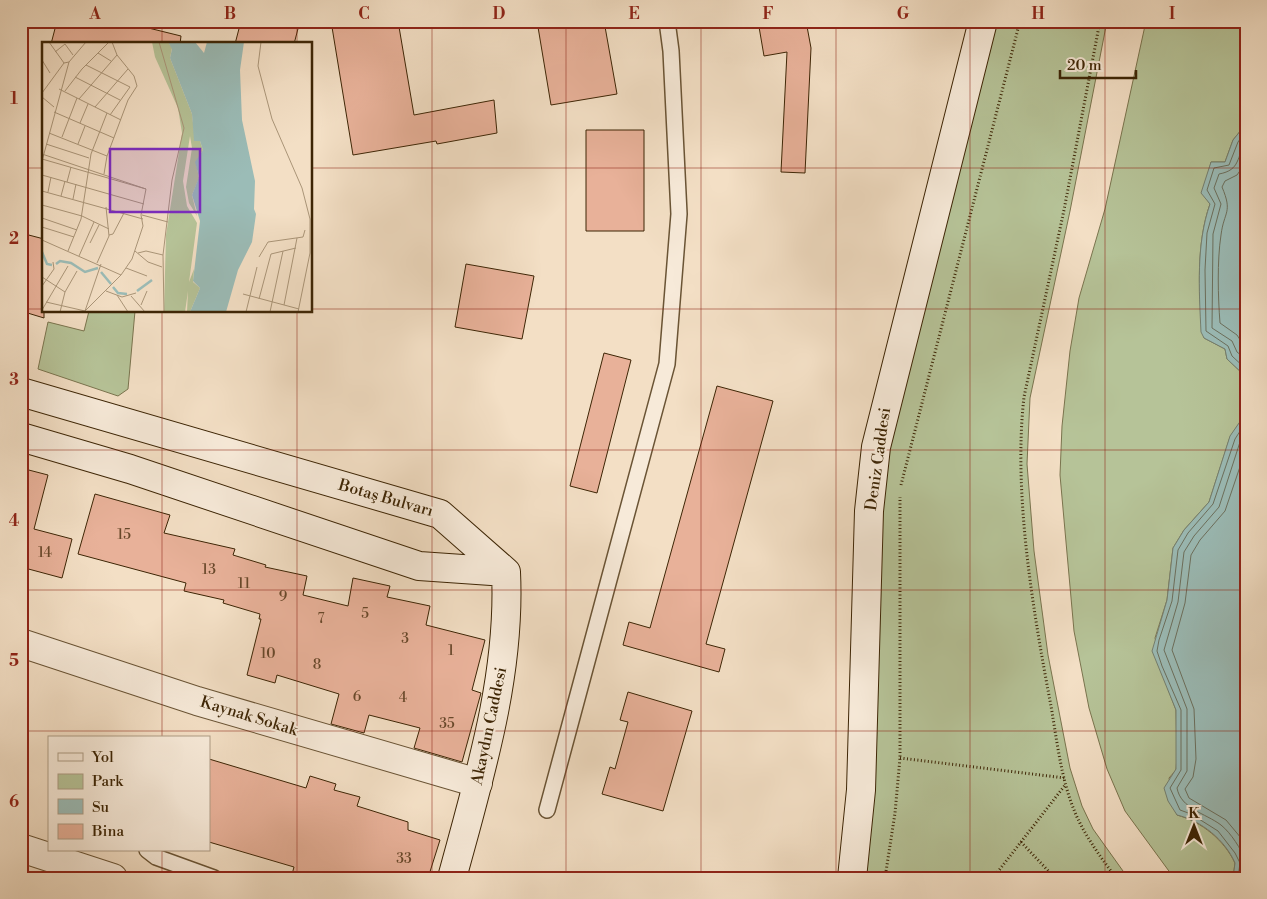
<svg xmlns="http://www.w3.org/2000/svg" width="1267" height="899" font-family="'Libre Bodoni',serif">
<style>
.green{fill:#b6c398;stroke:#7a744e}
.water{fill:#9bbcb7;stroke:#758070}
.lines{fill:none;stroke-linecap:round;stroke-linejoin:round}
.shore{stroke:#6c705e;stroke-width:1}
.building{fill:#e8b199;stroke:#3d2505}
.lane-casing{stroke:#6a5435;stroke-width:18}
.street-casing{stroke:#6a5435;stroke-width:30}
.secondary-casing{stroke:#3d2505;stroke-width:30}
.path{stroke:#3d2505;stroke-width:3;stroke-dasharray:1 2.5;stroke-linecap:butt}
.lane{stroke:#f7ead9;stroke-width:15}
.street{stroke:#f7ead9;stroke-width:28}
.secondary{stroke:#f7ead9;stroke-width:28}
.grid{fill:none;stroke:#8f2418;stroke-width:1;stroke-opacity:0.55}
.labels{text-anchor:middle;dominant-baseline:central;stroke-width:4.5;stroke-linejoin:round;paint-order:stroke}
.number-label{font-size:14px;fill:#68482a}
.street-label{font-size:16px;fill:#3d2505;stroke:#f7ead9}
.inset-river{fill:none;stroke:#9bbcb7;stroke-width:2.5}
.inset-road{fill:none;stroke:#aa9578;stroke-width:1}
.view{fill:#7b2cbf;fill-opacity:0.15;stroke:#7b2cbf;stroke-width:2.5}
.inset-edge{fill:none;stroke:#3d2505;stroke-width:2.5}
.neatline{fill:none;stroke:#8f2418;stroke-width:2}
.grid-label{font-size:16px;text-anchor:middle;font-weight:bold;fill:#8f2418}
</style>
<rect width="100%" height="100%" fill="#f3dfc5"/>
<filter id="stains"><feTurbulence type="fractalNoise" baseFrequency=".004" numOctaves="4"/><feColorMatrix values="0 0 0 0 .2 0 0 0 0 .09 0 0 0 0 .02 0 0 0 .5 -.17"/></filter>
<radialGradient id="worn" r=".72"><stop offset=".6" stop-color="#630" stop-opacity="0"/><stop offset="1" stop-color="#630" stop-opacity=".3"/></radialGradient>
<path class="green" d="M983,21H1107L1070,211L1030,398L1027,464L1034,551L1048,655L1070,768L1082,806L1093,829L1128,878H852L869,511Z
M1146,21H1246V124L1233,140L1225,162H1211L1204,195L1210,204C1196,243 1198,297 1204,338L1225,349L1227,359L1242,373L1246,413L1230,437L1209,502L1184,530L1173,548L1167,600L1155,638L1168,689L1176,710L1177,756L1176,770L1169,778L1177,815C1202,822 1224,840 1235,863L1233,878H1174L1125,811L1107,769L1089,708L1074,631L1060,475L1062,426L1070,351L1079,298L1105,209Z
M89,311H135L128,389L118,396L38,369L48,322L84,331Z"/>
<path class="water" d="M1246,124V396L1242,373L1227,359L1225,349L1204,338L1201,332C1199,290 1196,244 1210,204L1201,193L1211,162H1225L1233,140Z
M1246,413V878H1233L1235,863C1225,840 1202,821 1177,815L1168,801L1164,788L1176,769V710L1152,651L1167,600L1173,548L1184,530L1209,502L1230,436Z"/>
<g class="lines">
<path class="shore" d="M1246,131L1238,142L1229,165L1214,168L1207,190L1215,204L1207,233L1205,270L1206,331L1228,346L1232,356L1246,369
M1246,142C1236,157 1241,170 1219,174L1214,188L1221,204L1213,234L1212,328L1232,341L1237,352L1246,359
M1246,162L1237,175L1225,181L1222,187C1233,213 1224,211 1221,235C1217,261 1218,297 1220,323L1237,335L1246,349
M1246,433L1240,442L1219,507L1194,536L1184,552L1178,602L1164,650L1187,709V771L1177,788C1181,809 1205,813 1221,825C1231,833 1241,849 1246,861
M1246,449L1225,511L1200,540L1191,555L1185,603L1172,650L1194,709L1196,759L1193,777L1185,789L1189,798L1226,820L1246,844
M1238,878L1240,863L1235,853L1218,831L1191,814L1180,810L1170,788L1181,770V710L1162,666L1157,651L1159,640L1172,601L1178,550L1188,533L1213,504L1235,439L1246,422"/>
</g>
<path class="building" d="M57,21H120L181,36L180,44H51Z
M241,21H300L294,44H235Z
M331,21H398L414,115L494,100L497,133L437,144L436,141L353,155Z
M537,21H604L617,94L551,105Z
M758,21H806L811,48L805,173L781,172L787,52L764,56Z
M586,130H644V231H586Z
M21,233L44,239V318L21,311Z
M466,264L534,276L522,339L455,327Z
M604,353L631,360L597,493L570,486Z
M717,386L773,401L706,644L725,649L719,672L623,645L629,622L650,628Z
M21,468L48,475L34,529L72,539L62,578L21,567Z
M95,494L170,515L164,533L235,549L233,555L266,565L265,567L307,576L303,595L348,606L353,578L390,586L387,597L430,606L426,625L485,640L472,690L481,693L462,762L414,748L420,728L369,715L364,733L331,724L339,694L277,675L275,683L247,675L261,619H259L260,614L223,603L224,600L184,591L186,583L78,554Z
M628,692L692,711L663,811L602,794L610,767L615,769L628,722L620,720Z
M209,759L306,788L310,776L336,784L334,790L360,797L357,806L408,822V830L440,840L428,878H291L294,867L209,842Z"/>
<g class="lines">
<g class="lane-casing">
<path id="lane" d="M547,810L667,364L679,214L671,51L667,21
M147,850L156,857L214,878"/>
</g>
<g class="street-casing">
<path id="street" d="M21,643L197,701L478,783
M21,848L113,878"/>
</g>
<g class="secondary-casing">
<path id="secondary" d="M21,392L440,514L506,572
M21,437L130,469L419,566L506,572
M452,878C479,778 511,676 506,572
M852,878L861,790L869,511L876,447L983,21"/>
</g>
<path class="path" d="M1100,21L1064,210L1024,397C1013,493 1033,611 1051,706C1057,741 1061,778 1074,810C1084,835 1100,856 1116,878
M901,485L1020,21
M900,758L1065,778
M1021,842L1055,878
M885,878L895,813L900,758V497
M993,878L1066,784"/>
<use href="#lane" class="lane"/>
<use href="#street" class="street"/>
<use href="#secondary" class="secondary"/>
</g>
<path class="grid" d="M162,21V44M297,21V44M432,21V878M566,21V878M701,21V878M836,21V878M970,21V878M1105,21V878M21,168H44M311,168H1246M21,309H44M311,309H1246M162,311V738M297,311V878M21,450H1246M21,590H1246M21,731H1246M162,850V878"/>
<g class="labels">
<g class="number-label">
<text x="124" y="535">15</text>
<text x="45" y="553">14</text>
<text x="209" y="570">13</text>
<text x="244" y="584">11</text>
<text x="283" y="597">9</text>
<text x="365" y="614">5</text>
<text x="321" y="619">7</text>
<text x="405" y="639">3</text>
<text x="451" y="651">1</text>
<text x="268" y="654">10</text>
<text x="317" y="665">8</text>
<text x="357" y="697">6</text>
<text x="403" y="698">4</text>
<text x="447" y="724">35</text>
<text x="404" y="859">33</text>
</g>
<g class="street-label">
<text transform="translate(878 459) rotate(-82)">Deniz Caddesi</text>
<text transform="translate(386 498) rotate(16)">Botaş Bulvarı</text>
<text transform="translate(249 716) rotate(17)">Kaynak Sokak</text>
<text transform="translate(489 726) rotate(-78)">Akaydın Caddesi</text>
</g>
</g>
<g transform="translate(42 42)">
<rect width="270" height="270" fill="#f3dfc5"/>
<path d="M110,0H126L130,6L128,16L150,72L153,99H158L161,108L154,121L157,136L150,153L155,174L147,161L144,145L150,106L148,94L141,139L145,164L155,181L147,240L152,227L151,240L158,246L148,270H145L146,249L143,270H122L124,193L140,91L136,66L113,15Z" fill="#b6c398"/>
<path d="M126,0H153L162,11L165,0H202L198,28L200,78L213,139L212,167L214,172L210,200L196,228L184,270H148L158,246L151,239L158,179L150,153L157,135L153,120L161,108L158,99H152L150,72L128,16L130,7Z" fill="#9bbcb7"/>
<path class="inset-river" d="M0,210L5,222L10,223M14,222L18,219L29,221L43,230L56,226M59,230L69,242M71,245L76,251L85,252M95,249L110,238"/>
<path class="inset-road" d="M7,0L22,21M117,0L142,86L130,138L121,213L122,270M219,0L216,24L230,77L260,146L268,177V211L256,270M13,10L23,2L31,13M56,11L69,19M0,18L8,31M44,23L88,45L68,73M33,35L78,58M17,47L79,78M23,49L40,27L67,0M0,51L22,21L27,20M0,55L12,65M37,57L75,13M53,65L86,27M12,70L72,96M38,81L46,62M7,91L65,114M20,95L35,56M4,102L47,116M36,102L43,84M0,112L104,147M0,117L104,147M0,119L27,20L44,0M62,132L65,114L86,58L95,44L92,34L75,13L70,0M0,133L102,162M25,140L29,125M0,149L101,177M6,150L9,135M19,154L23,139M31,157L34,142M0,163L40,174L67,187M100,173L126,180M0,176L35,188M0,185L32,195M67,193L71,192L82,171M0,198L79,233M48,201L57,183M26,209L39,177L49,112L65,71M93,209L106,220L120,225M96,211L104,209L121,213M37,214L52,180M217,215L226,200L261,195L263,188M55,221L67,194L64,165M84,226L105,234M0,235L23,250M0,244L12,227L11,220M64,249L80,255L94,251M201,252L257,267M75,253L86,270M89,254L103,270M217,257L229,212L254,206M4,260L43,269L59,222M99,263L105,249M242,263L255,196M0,268L26,224M18,270L23,250L35,229M42,270L79,233L90,217L101,184L99,173L104,147M204,270L215,225M228,270L241,209"/>
<path class="view" d="M68,107H158V170H68Z"/>
<rect width="270" height="270" class="inset-edge"/>
</g>
<rect width="1267" height="899" fill="none" stroke="#f3dfc5" stroke-width="55"/>
<rect x="48" y="736" width="162" height="115" fill="#f7ead9" stroke="#ad9b84"/>
<rect x="58" y="753" width="25" height="8" fill="#f7ead9" stroke="#ad9b84"/>
<text x="92" y="762" font-size="15" fill="#3d2505">Yol</text>
<rect x="58" y="774" width="25" height="15" fill="#b6c398" stroke="#ad9b84"/>
<text x="92" y="786" font-size="15" fill="#3d2505">Park</text>
<rect x="58" y="799" width="25" height="15" fill="#9bbcb7" stroke="#ad9b84"/>
<text x="92" y="812" font-size="15" fill="#3d2505">Su</text>
<rect x="58" y="824" width="25" height="15" fill="#e8b199" stroke="#ad9b84"/>
<text x="92" y="836" font-size="15" fill="#3d2505">Bina</text>
<g transform="translate(1194 826)" stroke="#f7ead9" stroke-width="4" paint-order="stroke">
<path d="M0-4L9 19L0 12L-9 19Z" fill="#3d2505"/>
<text y="-8" font-size="14" font-weight="bold" text-anchor="middle" fill="#3d2505">K</text>
</g>
<path d="M1060 70v8h76v-8" fill="none" stroke="#3d2505" stroke-width="2.5"/>
<text x="1067" y="70" font-size="15" fill="#3d2505" stroke="#f7ead9" stroke-width="4" paint-order="stroke">20 m</text>
<rect x="28" y="28" width="1212" height="844" class="neatline"/>
<g class="grid-label">
<text x="95" y="19">A</text>
<text x="230" y="19">B</text>
<text x="364" y="19">C</text>
<text x="499" y="19">D</text>
<text x="634" y="19">E</text>
<text x="768" y="19">F</text>
<text x="903" y="19">G</text>
<text x="1038" y="19">H</text>
<text x="1172" y="19">I</text>
<text x="14" y="104">1</text>
<text x="14" y="244">2</text>
<text x="14" y="385">3</text>
<text x="14" y="526">4</text>
<text x="14" y="666">5</text>
<text x="14" y="807">6</text>
</g>
<rect width="100%" height="100%" filter="url(#stains)"/>
<rect width="100%" height="100%" fill="url(#worn)"/>
</svg>
